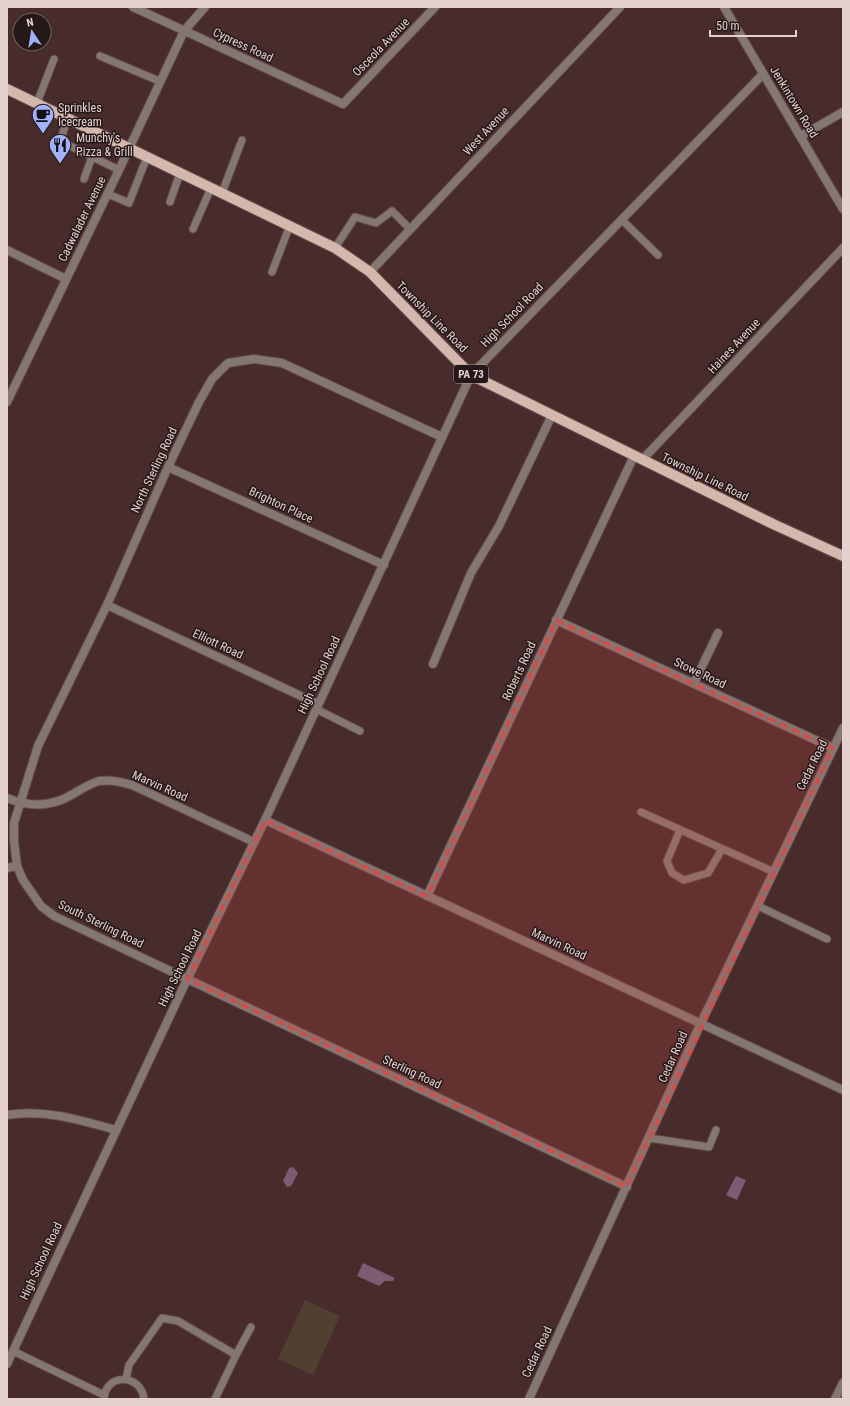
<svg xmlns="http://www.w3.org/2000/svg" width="850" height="1406" font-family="'Roboto Condensed',sans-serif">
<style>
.green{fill:#514032}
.water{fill:#7c5c72}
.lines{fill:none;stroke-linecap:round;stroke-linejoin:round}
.service-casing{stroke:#644949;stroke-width:9}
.minor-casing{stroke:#644949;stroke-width:10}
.primary-casing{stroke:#644949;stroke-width:12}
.service{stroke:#847671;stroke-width:7}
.minor{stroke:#847671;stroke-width:8}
.primary{stroke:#d4b7ad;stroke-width:10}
.marked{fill:#d94a49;fill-opacity:0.2;stroke:#d94a49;stroke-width:3;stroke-dasharray:8 5;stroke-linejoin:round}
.labels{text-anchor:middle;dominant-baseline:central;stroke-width:3;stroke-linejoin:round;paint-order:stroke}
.shield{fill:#251818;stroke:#aa9998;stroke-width:1}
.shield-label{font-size:11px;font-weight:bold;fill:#e3d0cf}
.street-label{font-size:12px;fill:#e3d0cf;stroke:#251818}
.poi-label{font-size:12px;fill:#e3d0cf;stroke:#251818;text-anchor:start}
</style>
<rect width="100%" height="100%" fill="#482b2b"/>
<path class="green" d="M305,1300L340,1316L313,1375L278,1359Z"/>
<path class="water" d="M293,1167L298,1173L291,1186L287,1187L283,1181L289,1168Z
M736,1176L746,1180L737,1200L726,1195Z
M363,1263L395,1278L393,1281H385L379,1286L357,1276Z"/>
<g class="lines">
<g class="service-casing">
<path id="service" d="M100,56L159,81
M37,103L54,59
M68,118L60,141L119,170
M84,179L92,157
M222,193L242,140
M108,194L129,203L147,157
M170,202L180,173
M622,220L658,255
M193,229L211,188
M335,248L355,217L376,223L392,211L410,229
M272,272L290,225
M316,709L360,731
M641,812L774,872
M680,830L667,861L672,873L684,880L708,873L722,849
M758,906L827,939
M649,1138L709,1147L716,1130
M13,1351L104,1395
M126,1379L129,1365L162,1318L178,1321L236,1355L251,1327
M104,1399C105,1373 141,1373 144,1399
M215,1399L236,1355"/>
</g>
<g class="minor-casing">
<path id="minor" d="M133,7L343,104L435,7
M724,7L843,209
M801,136L843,112
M7,250L66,279
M370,272L620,7
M7,402L119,170L184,31L205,7
M442,437L282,363L254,359L228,363L212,379L199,402L168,467L107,605L38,746L14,823V841L17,866L23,880L41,906L54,916L627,1187
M642,460L843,248
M168,467L384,565
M107,605L318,704
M556,620L833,748
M433,664L471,573L499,526L552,415
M694,683L718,633
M7,798C24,805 43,807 61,800C74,795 85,785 99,781C110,779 122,782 132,785L254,842
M265,820L843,1090
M7,868L17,866
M427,896L634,456
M7,1115C45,1109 80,1120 116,1130
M7,1364L182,990L265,820L471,375L763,74
M529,1399L701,1023L843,728
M835,1399L843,1383"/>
</g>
<g class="primary-casing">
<path id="primary" d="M7,89L335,248L370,272L471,375L773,524L843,556"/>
</g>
<use href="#service" class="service"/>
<use href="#minor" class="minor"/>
<use href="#primary" class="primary"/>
</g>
<path class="marked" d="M556,620L833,748L627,1187L187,979L265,820L427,896Z"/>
<defs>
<g id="cafe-pin" transform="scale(1.15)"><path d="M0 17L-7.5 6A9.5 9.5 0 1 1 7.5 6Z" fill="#a1b2fd" stroke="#251818"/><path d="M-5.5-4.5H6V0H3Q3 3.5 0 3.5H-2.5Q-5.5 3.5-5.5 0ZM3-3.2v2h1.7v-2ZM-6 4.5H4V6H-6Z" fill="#111"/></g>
<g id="restaurant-pin" transform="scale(1.15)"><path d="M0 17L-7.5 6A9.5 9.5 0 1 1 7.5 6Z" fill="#a1b2fd" stroke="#251818"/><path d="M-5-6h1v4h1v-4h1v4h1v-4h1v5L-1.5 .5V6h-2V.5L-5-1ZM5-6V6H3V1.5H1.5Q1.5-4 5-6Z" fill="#111"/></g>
</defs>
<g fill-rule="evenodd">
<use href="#cafe-pin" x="43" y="115"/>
<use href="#restaurant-pin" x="60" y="145"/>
</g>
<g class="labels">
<rect class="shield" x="454" y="365" width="34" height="18" rx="3"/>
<g class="shield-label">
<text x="471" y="374">PA 73</text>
</g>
<g class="street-label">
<text transform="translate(243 45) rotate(25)">Cypress Road</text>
<text transform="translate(381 47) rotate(-46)">Osceola Avenue</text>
<text transform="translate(794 102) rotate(59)">Jenkintown Road</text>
<text transform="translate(486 131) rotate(-47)">West Avenue</text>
<text transform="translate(82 219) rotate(-64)">Cadwalader Avenue</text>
<text transform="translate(512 315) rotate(-46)">High School Road</text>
<text transform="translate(432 317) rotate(45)">Township Line Road</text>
<text transform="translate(734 346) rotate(-47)">Haines Avenue</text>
<text transform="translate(154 470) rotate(-65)">North Sterling Road</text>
<text transform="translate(705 477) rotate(26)">Township Line Road</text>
<text transform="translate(281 505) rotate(25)">Brighton Place</text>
<text transform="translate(218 644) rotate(25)">Elliott Road</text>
<text transform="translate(519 671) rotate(-65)">Roberts Road</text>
<text transform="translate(700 673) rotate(25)">Stowe Road</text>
<text transform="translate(319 675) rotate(-65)">High School Road</text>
<text transform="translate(812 765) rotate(-64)">Cedar Road</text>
<text transform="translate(160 786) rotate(24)">Marvin Road</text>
<text transform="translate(101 924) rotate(26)">South Sterling Road</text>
<text transform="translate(559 944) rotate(25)">Marvin Road</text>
<text transform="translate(180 968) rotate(-64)">High School Road</text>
<text transform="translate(673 1057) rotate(-66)">Cedar Road</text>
<text transform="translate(412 1072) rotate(25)">Sterling Road</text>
<text transform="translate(41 1261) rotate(-65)">High School Road</text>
<text transform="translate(537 1352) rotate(-65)">Cedar Road</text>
</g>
<g class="poi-label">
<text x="58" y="108">Sprinkles<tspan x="58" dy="14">Icecream</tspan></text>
<text x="76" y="138">Munchy's<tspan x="76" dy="14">Pizza &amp; Grill</tspan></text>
</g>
</g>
<rect width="850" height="1406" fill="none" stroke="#e3d0cf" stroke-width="16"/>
<g transform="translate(32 32) rotate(348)"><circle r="19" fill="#251818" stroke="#716261"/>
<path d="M0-3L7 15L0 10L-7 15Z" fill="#a1b2fd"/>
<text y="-6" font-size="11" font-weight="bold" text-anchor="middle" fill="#e3d0cf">N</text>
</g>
<path d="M710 30v6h86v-6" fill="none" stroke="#e3d0cf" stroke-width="2"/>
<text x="716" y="30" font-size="12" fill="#e3d0cf" stroke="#251818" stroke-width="3" paint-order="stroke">50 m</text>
</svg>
